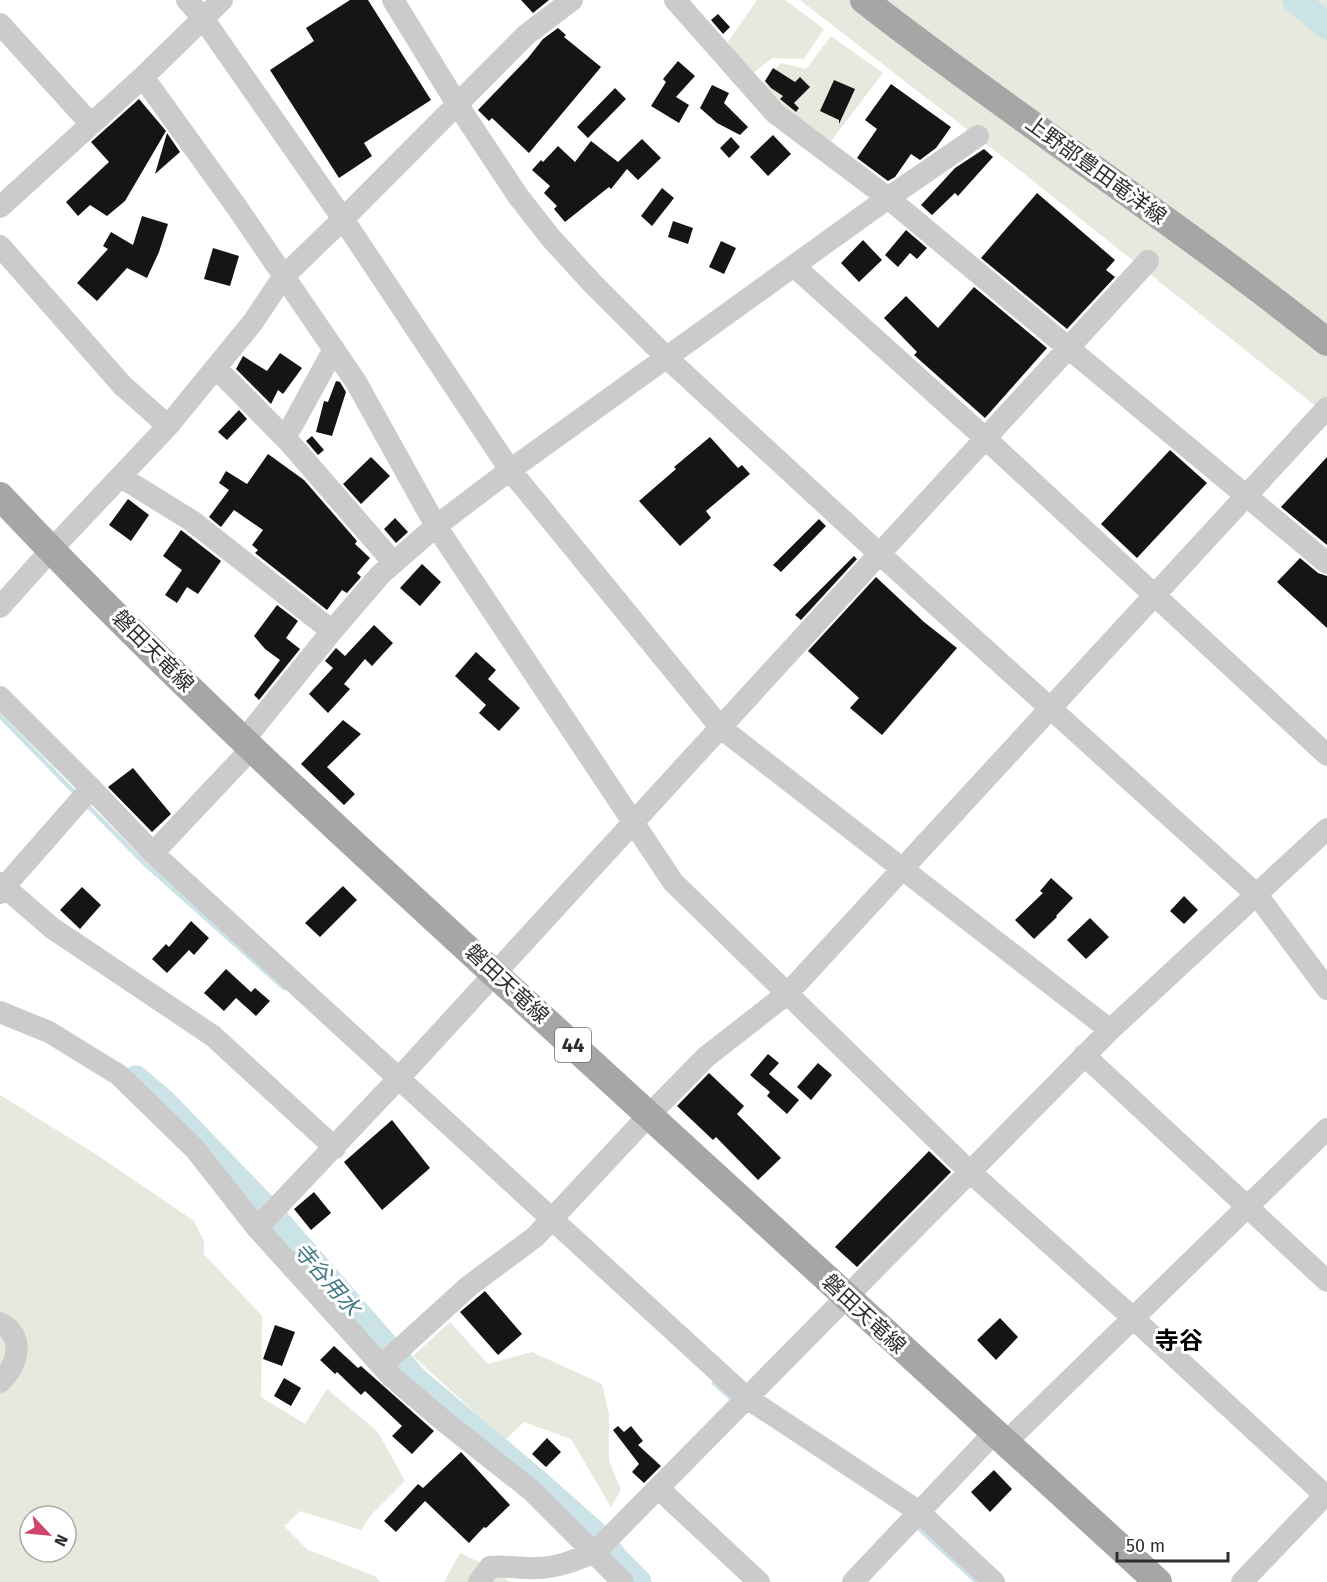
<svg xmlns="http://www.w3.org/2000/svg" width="1327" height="1582" font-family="'Fira Sans','Noto Sans JP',sans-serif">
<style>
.green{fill:#e6e9dd;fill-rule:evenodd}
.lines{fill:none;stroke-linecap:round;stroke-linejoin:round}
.stream{stroke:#cbe2e7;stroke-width:4.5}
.river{stroke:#cbe2e7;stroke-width:27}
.building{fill:#151515}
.minor{stroke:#cbcbcb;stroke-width:22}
.major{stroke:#a6a6a6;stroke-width:28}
.labels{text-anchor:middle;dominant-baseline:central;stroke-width:6;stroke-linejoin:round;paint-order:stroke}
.shield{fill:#fff;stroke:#6d6d6d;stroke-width:1.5}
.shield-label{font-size:20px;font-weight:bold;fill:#2e2e2e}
.street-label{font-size:21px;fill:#2e2e2e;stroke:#fff}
.water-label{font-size:22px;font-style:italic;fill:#467a86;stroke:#fff}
.quarter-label{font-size:24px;font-weight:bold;fill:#000;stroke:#fff}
</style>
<rect width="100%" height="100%" fill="#fff"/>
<path class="green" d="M757,0H785L824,29L804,59L772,58L751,75L728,42Z
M800,0H1327V415L1004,158Z
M831,36L883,73L828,145L783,118L763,83L781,63L806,69Z
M0,1095L97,1155L194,1221L204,1241V1254L262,1316L261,1397L305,1424L327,1389L378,1432L405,1481L372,1514L361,1530L300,1511L284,1526L308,1550L375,1576L381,1582H0ZM30,1516H66V1552H30Z
M450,1322L488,1364L532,1352L602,1384L609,1414V1461L621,1490L611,1507L571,1439L524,1422L505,1440L413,1356Z
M460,1553L490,1567L510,1582H444Z"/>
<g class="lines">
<path class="stream" d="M0,716L76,794
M86,804L145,864L284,988
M714,1383L735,1402
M915,1525L977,1582"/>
<path class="river" d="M1296,0L1327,26
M136,1079L163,1102L266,1209L416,1381L536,1482L599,1538L615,1559L638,1582"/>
</g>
<path class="building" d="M350,0H368L431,100L364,143L372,156L339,178L270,70L314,41L306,28Z
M521,0H549L533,13Z
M718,14L730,27L723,34L711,20Z
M558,28L566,35L564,37L601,67L529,153L492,118L489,121L478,110L528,58L543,39Z
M678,61L695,76L676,97L689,105L679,123L651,106L666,82L663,79Z
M773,68L795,82L800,77L810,87L794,103L799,108L796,112L780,99L783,96L771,88L765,81Z
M834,80L855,89L839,124V120L820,111Z
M891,84L951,127L936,148L920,160L911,154L895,177L888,181L857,158L877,129L865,120Z
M712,85L729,93L724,103L748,127L740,135L717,123L700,108Z
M615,88L626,99L588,138L577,127Z
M139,99L166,131L125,201L107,216L90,205L78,216L66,202L109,162L91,142Z
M167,133L180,152L155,174Z
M773,135L791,154L768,176L750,157Z
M731,137L740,147L729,158L720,148Z
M642,139L661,158L638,180L627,169L611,189L609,187L565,222L554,209L557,206L544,193L550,186L532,170L541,160L543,162L558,146L575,162L591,141L618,162Z
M984,149L993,157L958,196L955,193L932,215L921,205L955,168Z
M662,188L674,198L652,226L641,216Z
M1037,193L1115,260L1106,270L1115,277L1067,329L981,258Z
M142,216L168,224L159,252L147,278L127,268L97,301L77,283L108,249L103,246L111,232L133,245Z
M673,221L693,228L688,244L668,237Z
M906,230L927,248L917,259L910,253L898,267L885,255Z
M863,240L882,260L859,282L841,263Z
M721,241L736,248L724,274L709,267Z
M213,248L239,256L230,286L204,279Z
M974,287L1047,348L985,418L914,355L917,352L884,318L906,296L938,328Z
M280,353L302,368L283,394L278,390L271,404L236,369L243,356L267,371Z
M336,381L340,382L346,392L332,436L316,432L324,401L328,402Z
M239,410L247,419L227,440L218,432Z
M312,436L324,450L318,455L306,441Z
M710,437L738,468L742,465L750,474L706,511L711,518L680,546L639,501L676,469L674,467Z
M1170,450L1207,483L1137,558L1101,524Z
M268,454L304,480L357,541L355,544L370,558L357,573L361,577L347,593L342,590L327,610L255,553L258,550L252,545L263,530L234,510L221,527L209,517L229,490L219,483L226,471L247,484Z
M371,457L390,476L361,504L343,484Z
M1327,457V545L1281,507Z
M128,499L149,515L131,541L109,525Z
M395,518L408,532L396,543L384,529Z
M819,519L826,526L781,572L773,565Z
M181,530L221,561L198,594L187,587L177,603L165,595L182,570L163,556Z
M854,556L857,559L801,620L795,615Z
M1300,558L1318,573L1327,576V628L1277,582Z
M422,564L441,582L420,606L400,588Z
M876,577L924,622L957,648L882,735L850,708L859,698L808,651Z
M277,605L298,621L286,638L300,649L259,700L254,695L280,660L265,649L254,636Z
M374,625L393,643L372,666L365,659L344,684L350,689L328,713L309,694L333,668L325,661L336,648L345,656Z
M476,652L496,670L488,679L520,708L499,731L479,713L486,705L455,676Z
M343,720L361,734L327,767L355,794L344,805L301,764Z
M133,768L171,814L152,832L108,787Z
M1051,878L1073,898L1056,916L1057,917L1034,939L1015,920L1043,893L1040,891Z
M343,886L357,900L320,937L305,923Z
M82,887L101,905L80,929L60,910Z
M1184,896L1198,910L1184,924L1170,911Z
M1090,918L1109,937L1086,959L1067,940Z
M191,921L209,938L194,955L189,950L167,973L152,959L166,944L169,947Z
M226,969L251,992L255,988L270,1001L256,1016L236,998L224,1011L204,993Z
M768,1054L779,1063L769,1074L799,1100L787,1114L767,1096L770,1092L750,1075Z
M818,1063L832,1075L811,1100L797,1087Z
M709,1073L744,1106L737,1114L781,1158L758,1180L716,1137L713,1140L677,1106Z
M392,1120L430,1168L382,1210L344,1162Z
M929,1151L951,1172L857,1267L835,1247Z
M314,1192L331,1213L311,1230L294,1209Z
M485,1291L522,1334L498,1355L460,1312Z
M1000,1318L1018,1337L996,1360L977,1340Z
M275,1325L295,1332L282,1366L263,1359Z
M334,1346L358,1368L361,1366L434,1431L412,1454L392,1436L402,1426L365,1391L361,1395L337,1372L335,1374L320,1360Z
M284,1378L301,1388L291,1406L274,1396Z
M618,1426L624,1432L631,1426L643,1441L638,1445L661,1466L644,1483L632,1472L639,1464L613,1430Z
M547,1438L561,1452L546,1467L532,1454Z
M461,1452L510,1505L486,1528L484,1527L469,1543L425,1501L396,1532L384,1521L418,1484L423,1488Z
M994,1470L1012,1489L990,1512L971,1492Z"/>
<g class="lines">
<path class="minor" d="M187,0L202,17L343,219L510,470L721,728L1110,1030
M393,0L457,104L518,196L550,237L593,284L667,358L873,548L1257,895L1327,989
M675,0L775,113L888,198L1327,563
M0,24L90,123
M143,77L236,206L356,382L436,526L673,882L970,1172L1133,1318L1327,1497
M0,207L143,77L222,0
M0,246L122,385L168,426
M795,267L986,439L1327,755
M216,368L289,442L394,563
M284,437L293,424L334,349
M121,477L192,521L332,631
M0,607L51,550L168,426L253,322L283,277L343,219L526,35L572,0
M0,697L91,788L153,853L747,1398L918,1511L994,1582
M244,740L332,631L381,574L436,526L510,470L888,198L978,136
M153,853L252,748
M0,883L52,928L213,1036L335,1148
M0,893L4,887L91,788
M0,1012L49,1032L119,1075L195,1149L257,1228L392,1377L445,1422L531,1490L623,1582
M1084,1055L1327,1281
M257,1228L399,1078L1148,261
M0,1323C26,1336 18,1365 0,1382
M382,1365L469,1286L535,1237L649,1115L706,1057L788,993L1327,408
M1005,1443L1327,1129
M658,1488L759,1582
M479,1582L490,1567C506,1565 520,1569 536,1568C557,1568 576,1560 595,1552L1110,1030L1327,829
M853,1582L994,1433
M1242,1582L1327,1493"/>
<path class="major" d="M864,0C1015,118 1177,222 1327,342
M0,496C180,688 376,865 570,1043C766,1222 961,1403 1158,1582"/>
</g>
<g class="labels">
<rect class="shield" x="555" y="1028" width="36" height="34" rx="4.5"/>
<g class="shield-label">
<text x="573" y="1045">44</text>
</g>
<g class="street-label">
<text transform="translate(1096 170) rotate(36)">上野部豊田竜洋線</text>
<text transform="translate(153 651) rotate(45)">磐田天竜線</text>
<text transform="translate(507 984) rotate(43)">磐田天竜線</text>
<text transform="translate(864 1314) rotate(43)">磐田天竜線</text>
</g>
<g class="water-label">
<text transform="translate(327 1279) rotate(49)">寺谷用水</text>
</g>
<g class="quarter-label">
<text x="1179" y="1341">寺谷</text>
</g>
</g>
<g transform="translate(48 1534) rotate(116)"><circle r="28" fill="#ffffff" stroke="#ababab" stroke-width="1.5"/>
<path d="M0-4.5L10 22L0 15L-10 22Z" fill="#d0456c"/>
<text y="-9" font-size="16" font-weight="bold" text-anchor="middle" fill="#2e2e2e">N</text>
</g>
<path d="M1117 1552v9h111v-9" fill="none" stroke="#2e2e2e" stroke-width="3"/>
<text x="1126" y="1552" font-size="18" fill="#2e2e2e" stroke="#ffffff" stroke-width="4.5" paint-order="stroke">50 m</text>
</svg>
